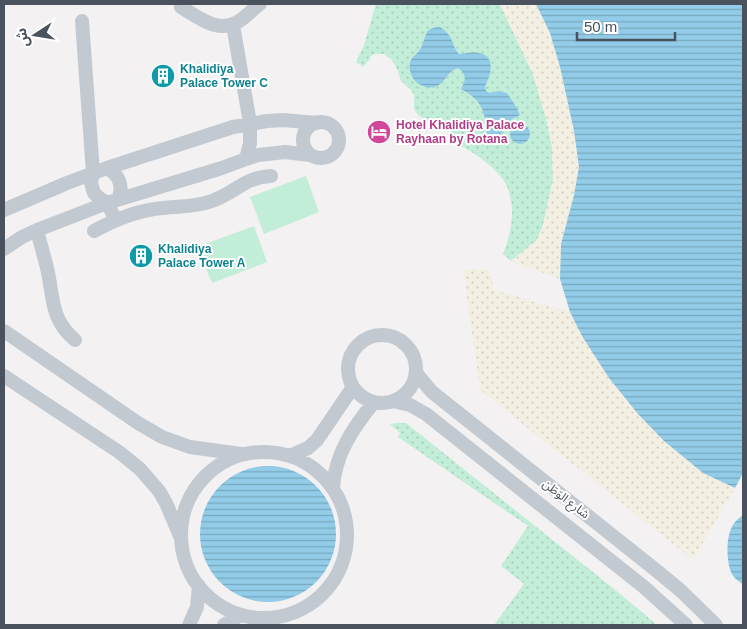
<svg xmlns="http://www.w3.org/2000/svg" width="747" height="629" font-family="Arial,'Noto Sans Arabic',sans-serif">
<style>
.grass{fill:url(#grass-dots)}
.sand{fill:url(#sand-dots)}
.pitch{fill:#c2edd8}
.water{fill:url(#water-rules)}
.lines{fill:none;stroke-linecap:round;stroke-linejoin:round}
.minor{stroke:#c2c9d1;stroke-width:14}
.labels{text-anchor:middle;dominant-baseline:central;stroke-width:4;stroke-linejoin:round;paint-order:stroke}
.culture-label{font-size:12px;font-weight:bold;fill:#0d838f;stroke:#fff;text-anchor:start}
.hotel-label{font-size:12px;font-weight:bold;fill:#b23c85;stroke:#fff;text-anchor:start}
.street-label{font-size:12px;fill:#49525d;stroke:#fff}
</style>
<defs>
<pattern id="grass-dots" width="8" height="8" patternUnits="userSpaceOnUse" patternTransform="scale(1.25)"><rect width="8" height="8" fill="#c2edd8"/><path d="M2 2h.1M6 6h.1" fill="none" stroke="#a8cdbc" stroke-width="1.8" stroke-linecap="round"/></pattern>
<pattern id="sand-dots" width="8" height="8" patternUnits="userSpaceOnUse" patternTransform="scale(1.25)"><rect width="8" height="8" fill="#f3f0e3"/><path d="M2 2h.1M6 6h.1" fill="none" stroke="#d2d0c5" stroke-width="1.8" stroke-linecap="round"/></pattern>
<pattern id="water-rules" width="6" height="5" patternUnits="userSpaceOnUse" patternTransform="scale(1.25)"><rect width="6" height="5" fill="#92cce8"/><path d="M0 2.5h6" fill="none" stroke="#79a8bf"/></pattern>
</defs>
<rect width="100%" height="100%" fill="#f3f1f1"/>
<path class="grass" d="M376,4H500L533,74L546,118L552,146L553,180L543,225L537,240L511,261L503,254C511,234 516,211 508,189C502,170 470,150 453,141L452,131L448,126L428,122L417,114L414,109V95L410,89L401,81L397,69L392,60L384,54H374L369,58L370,59L363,67L356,62L364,45Z
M399,423H406L619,593L657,625H494L524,584L501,566L528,526L398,437L400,433L390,424Z"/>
<path class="sand" d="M500,4H536L550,33L560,67L574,131L579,167L574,195L561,244L560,279L511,261L537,240L543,225L553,180L552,146L546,118L533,74Z
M463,269L489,270L494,290L570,312C598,367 635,417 683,456C690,462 697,469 704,473C714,479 725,483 735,488L693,560L480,390Z"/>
<path class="pitch" d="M306,176L319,212L264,234L250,197Z
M254,226L267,262L212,283L197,247Z"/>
<path class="water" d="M536,4H743V473L735,488L703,473L664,441L638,414L609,378L582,336L570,312L560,279L561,244L574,195L579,167L574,131L560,67L550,33Z
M440,27C455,37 450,43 459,54C466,54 473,51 479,53C496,56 491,75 485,86L486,91L490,93L499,91L507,93L517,108L520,115C508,120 501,127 500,141L486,139C487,115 483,100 461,89C466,80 467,74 458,68C444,71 443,97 419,84C412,80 407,68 411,60C413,56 417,54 419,51C428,39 421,28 440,27Z
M510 134a10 10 0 1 1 20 0a10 10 0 1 1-20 0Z
M200 534a68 68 0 1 1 136 0a68 68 0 1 1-136 0Z
M743,515V584C739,582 734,578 732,574C726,563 726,537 732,527C734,522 739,518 743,515Z"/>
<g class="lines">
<path class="minor" d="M181,7C199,18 221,36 242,19C249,14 254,8 260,4
M82,21L93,173L91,183L94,193L98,197L107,203L116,220
M233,25L250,123V143L246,159
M303 140a18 18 0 1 1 36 0a18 18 0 1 1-36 0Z
M107,168C119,175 124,186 118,199
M4,210L67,183L107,168L233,127L267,121L283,120L317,123
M37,230C40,243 44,255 47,268C54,298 50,319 75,340
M94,231C116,219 138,210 163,208C180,206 196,207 212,201C235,193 245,177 271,176
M4,249L22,237L37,230L107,203L222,168L246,159L258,155L285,152L310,155
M4,331L138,423L162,437L190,447L241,454
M348 369a34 34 0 1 1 68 0a34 34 0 1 1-68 0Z
M416,372L421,379L432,392L657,571L680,590L716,625
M4,376L119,452L140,469L159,491L166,503L180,536
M393,401L410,405L426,414L644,587L686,625
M181 535a83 83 0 1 1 166 0a83 83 0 1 1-166 0Z
M290,456L308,448L317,440L353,387
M333,488C335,454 353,428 374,402
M189,625L197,607L199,586
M224,625L240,615"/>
</g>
<defs>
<g id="building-disc" transform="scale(1.25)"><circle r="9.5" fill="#0f9aa8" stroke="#fff"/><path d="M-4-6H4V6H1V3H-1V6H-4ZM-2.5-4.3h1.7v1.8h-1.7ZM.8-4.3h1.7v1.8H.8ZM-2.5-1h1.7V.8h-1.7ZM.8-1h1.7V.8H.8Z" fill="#fff"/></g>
<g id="hotel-disc" transform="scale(1.25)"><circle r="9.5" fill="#d1479c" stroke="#fff"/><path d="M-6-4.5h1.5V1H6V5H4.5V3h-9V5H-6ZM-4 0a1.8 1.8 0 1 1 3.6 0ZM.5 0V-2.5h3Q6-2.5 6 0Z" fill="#fff"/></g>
</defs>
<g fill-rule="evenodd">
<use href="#building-disc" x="163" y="76"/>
<use href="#hotel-disc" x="379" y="132"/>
<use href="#building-disc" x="141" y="256"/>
</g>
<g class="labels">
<g class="culture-label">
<text x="180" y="69">Khalidiya<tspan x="180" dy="14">Palace Tower C</tspan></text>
<text x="158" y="249">Khalidiya<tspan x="158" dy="14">Palace Tower A</tspan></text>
</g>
<g class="hotel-label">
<text x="396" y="125">Hotel Khalidiya Palace<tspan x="396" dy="14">Rayhaan by Rotana</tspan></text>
</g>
<g class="street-label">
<text transform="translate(566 499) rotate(38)">شارع الوَطَن</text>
</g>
</g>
<rect width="747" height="629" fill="none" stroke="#49525d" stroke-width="10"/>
<g transform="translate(35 35) rotate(258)" stroke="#ffffff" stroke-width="4" paint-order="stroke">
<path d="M0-4L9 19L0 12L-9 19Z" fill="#49525d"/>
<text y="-8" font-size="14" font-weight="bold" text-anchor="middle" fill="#49525d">ش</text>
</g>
<path d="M577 32v8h98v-8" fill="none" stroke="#49525d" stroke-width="2.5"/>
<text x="584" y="32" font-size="15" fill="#49525d" stroke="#ffffff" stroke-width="4" paint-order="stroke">50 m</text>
</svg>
